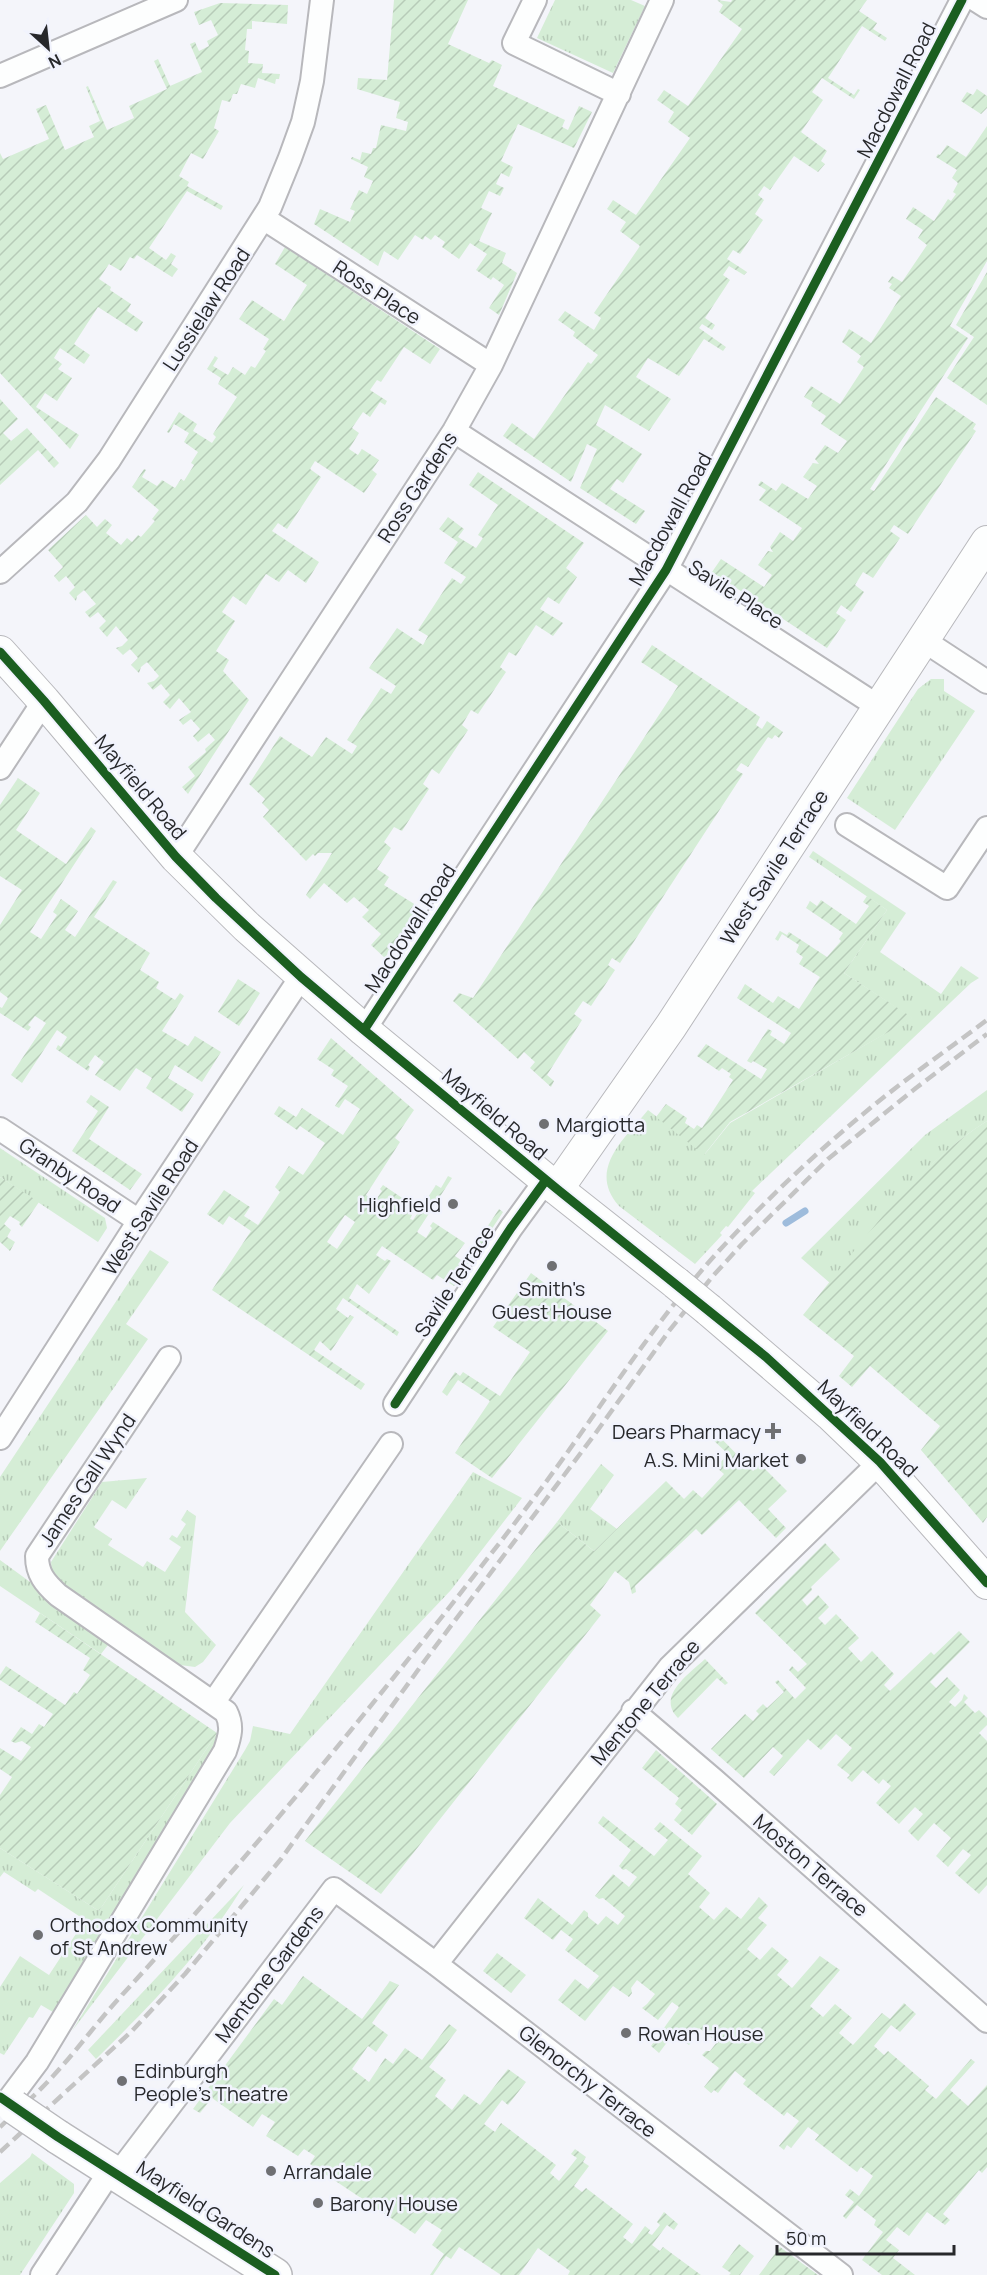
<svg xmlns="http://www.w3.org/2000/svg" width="987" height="2275" font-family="Manrope,sans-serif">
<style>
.grass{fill:url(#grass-tufts)}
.garden{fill:url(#garden-furrows);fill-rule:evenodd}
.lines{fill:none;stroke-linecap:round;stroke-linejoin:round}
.stream{stroke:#9ebcdc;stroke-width:7}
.street-casing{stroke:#b8b8bc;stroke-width:26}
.secondary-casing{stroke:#b8b8bc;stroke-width:34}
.primary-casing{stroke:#b8b8bc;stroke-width:36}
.street{stroke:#fdfefe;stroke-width:22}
.secondary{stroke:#fdfefe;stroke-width:32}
.primary{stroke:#fdfefe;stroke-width:33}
.rail{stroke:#c4c4c4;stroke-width:4.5;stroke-dasharray:12 6;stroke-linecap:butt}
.secondary-bridge-casing{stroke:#b8b8bc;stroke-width:34;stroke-linecap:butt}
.primary-bridge-casing{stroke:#b8b8bc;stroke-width:36;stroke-linecap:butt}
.secondary-bridge{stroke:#fdfefe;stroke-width:32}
.primary-bridge{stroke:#fdfefe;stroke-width:33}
.cycleway-casing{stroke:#f1f3fd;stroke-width:13}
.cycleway{stroke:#1b5e20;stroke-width:9}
.poi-dot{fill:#6f7073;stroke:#f1f3fd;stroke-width:2}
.labels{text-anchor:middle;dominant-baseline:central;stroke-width:5;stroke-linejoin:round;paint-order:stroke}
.street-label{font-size:20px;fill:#27282b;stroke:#f1f3fd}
.poi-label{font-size:20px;fill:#27282b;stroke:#f1f3fd;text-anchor:start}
</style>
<defs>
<pattern id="grass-tufts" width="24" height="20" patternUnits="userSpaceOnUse" patternTransform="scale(1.5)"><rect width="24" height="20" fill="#d5edd6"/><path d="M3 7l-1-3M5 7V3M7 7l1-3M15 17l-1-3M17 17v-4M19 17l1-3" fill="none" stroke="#b7cbb8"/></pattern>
<pattern id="garden-furrows" width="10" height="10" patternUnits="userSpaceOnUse" patternTransform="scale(1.5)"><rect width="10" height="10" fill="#d5edd6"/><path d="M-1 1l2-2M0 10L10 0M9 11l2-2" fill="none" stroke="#b7cbb8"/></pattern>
</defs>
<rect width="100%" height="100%" fill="#f4f5fa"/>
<path class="grass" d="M555,0H631L645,6L613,73L537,38Z
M931,679H944V691L975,711L895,830L847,798L918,689Z
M813,851L906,913L880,952L941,994L961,966L979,978L971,983L752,1191L755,1193L728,1227L726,1226L720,1233L722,1235L695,1264L619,1206C587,1170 624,1139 648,1110L705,1154L730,1123L912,1018L844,973L887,910L809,857Z
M987,1090V1121C923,1161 877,1225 830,1283L801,1258L925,1135Z
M0,1148L105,1218L107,1228L98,1242L0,1177Z
M150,1250L169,1262L126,1324L148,1339L0,1551V1477Z
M601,1464L614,1475L590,1509L617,1529L594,1551L557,1522Z
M473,1472L522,1498L451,1590L230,1823L72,2031L245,1750L250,1741L253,1726L290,1734Z
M147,1478L126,1509L112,1500L94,1527L112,1539L108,1545L143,1567L147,1561L165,1572L181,1547L169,1539L172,1535L177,1538L186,1524L181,1520L187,1510L196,1516L185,1612L216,1645L203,1662L195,1667L180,1665L61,1587L52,1574L51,1562L102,1482Z
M0,1560L111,1641L101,1654L0,1586Z
M217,1733L222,1735L58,2015L41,2005L33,2018L29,2017L4,2055L0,2053V1987L20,1956L49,1975L85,1920L38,1889L35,1892L4,1872L0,1877V1848L99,1911Z
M244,1885C204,1951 151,2005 96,2059L88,2050Z
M32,2153L74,2184V2193L20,2275H0V2183L30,2157Z"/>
<path class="garden" d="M394,0H468L448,44L489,63L492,60L502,65L493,86L565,120L562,127L568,130L579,106L592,112L574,148L518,124L501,161L513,167L509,177L501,173L496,184L504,188L500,196L489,191L481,208L492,213L479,241L506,253L502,263L517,273L499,315L489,308L504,285L493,277L491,280L476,270L487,254L470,243L459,259L442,247L445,242L435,235L431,240L425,236L423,240L415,235L398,260L384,251L378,266L314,224L320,209L350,222L355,211L350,209L359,190L367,194L373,181L364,177L368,167L351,159L352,157L360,160L362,152L371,154L373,148H376L381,125L406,131L408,122L396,118L400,102L357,89L358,78L387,80Z
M717,0L731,2L732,0H867L859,11L877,23L873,29L887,38L885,41L862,26L828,78L854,95L858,89L860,90L854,99L822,78L812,92L823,100L801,132L827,151L821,161L825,164L818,172L794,156L770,190L764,186L758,195L764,200L755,214L763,220L740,254L733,250L727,259L747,272L744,275L729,266L723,275L730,280L705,318L715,325L712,330L702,324L699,328L726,347L723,351L704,339L679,376L648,358L636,377L671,399L649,431L605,405L596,425L642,454L623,483L617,479L610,489L645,511L636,524L580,488L597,449L587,444L571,482L503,436L512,423L534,439L588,362L591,364L598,355L573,336L575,332L558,320L565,311L594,330L601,318L594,313L640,246L620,231L626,222L607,209L613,200L636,215L690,138L668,122L674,112L657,100L664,90L688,106L742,29L719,12L723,5Z
M220,3L288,5L287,24L252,21V29H247L245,50L249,51L248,63L263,64L262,73L280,74L279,79H276L275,84L258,78L255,88L241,84L237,94H233L230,102L222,100L214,128L219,131L203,159L191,153L179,176L189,182L187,186L223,206L221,210L187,191L149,248L166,260L171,253L176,256L171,264L178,269L172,277L137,255L134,259L130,257L121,271L109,264L99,279L111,287L110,290L131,304L127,311L143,322L137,332L98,307L74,344L90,355L84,364L60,348L54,358L62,364L58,369L72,378L57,401L45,393L36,407L79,435L70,449L0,373V153L3,159L49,139L36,109L46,105L65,150L94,137L89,126L100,121L86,87L88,86L107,130L134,118L129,106L167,89L154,61L158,59L170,86L202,72L190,44L195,42L199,51L209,46L207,41L218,35L211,20L199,25L194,12Z
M977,89L987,96V108L981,114L961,101L967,92L973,95Z
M987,126V261L950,326L968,338L870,489L874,491L936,397L976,424L973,429L976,431L908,534L894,525L890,531L900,538L873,578L863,572L855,585L864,592L851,612L841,605L836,613L846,620L827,648L712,572L721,559L764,587L772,575L758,565L768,551L773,552L770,547L780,532L793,541L802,528L759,500L766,490L758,485L761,481L776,491L782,483L808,499L817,486L803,477L813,463L819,464L815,459L825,445L838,453L847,441L821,424L826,416L811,406L813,402L804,397L811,386L840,404L864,367L857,362L861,356L842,342L849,329L871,343L901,296L889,288L892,284L888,282L892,276L902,282L927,245L918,238L923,230L906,219L913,207L934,221L948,199L951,201L956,194L953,192L958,183L952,178L957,170L936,157L938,154L940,155L947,145L966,157Z
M285,247L440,349L430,364L404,347L381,382L377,380L370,390L387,401L385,405L380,402L370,417L363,412L352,428L359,433L349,449L358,455L362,449L379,460L372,470L377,474L364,493L315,461L310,469L321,477L287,529L278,523L272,531L319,562L306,583L288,570L279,582L266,574L246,605L233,596L222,612L235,621L216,651L229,660L223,671L249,700L188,794L182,787L195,776L188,767L206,752L205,749L215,740L209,733L198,742L193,736L200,729L191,719L183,725L179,720L191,712L179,698L170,709L163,702L170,695L161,684L153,690L147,683L154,681L159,676L147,662L141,667L139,673L131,665L138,658L130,649L123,655L116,648L122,646L128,640L116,626L107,637L99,628L106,621L98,612L90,618L85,612L96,604L84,590L77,596L76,601L69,593L75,587L66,576L59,582L54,576L63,567L48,550L86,515L97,527L105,519L112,525L106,533L121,545L127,538L132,542L138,535L141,537L155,521L152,519L159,510L132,487L144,469L146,470L142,477L157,486L162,480L175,488L181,479L184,481L194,465L191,463L198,452L184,442L189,433L174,424L169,433L167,432L179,412L197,424L193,431L212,443L216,437L213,434L237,397L218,384L221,378L207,369L215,356L218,358L213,366L228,375L233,367L245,375L251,366L255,368L266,351L263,349L269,339L239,319L252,300L284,321L307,285L275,264Z
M987,272V405L947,378L974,337L956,325Z
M0,399L18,419L3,433L11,441L27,428L59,463L54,468L38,450L0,485Z
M478,472L584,543L566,568L577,577L559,604L548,597L540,609L563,623L553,636L536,625L516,656L509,652L500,667L506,672L478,714L471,710L462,725L468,730L439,774L432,769L423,784L429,789L402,831L394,827L384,842L391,848L377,869L389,877L384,885L419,907L385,958L371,945L381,934L362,917L369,910L354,897L347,903L324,883L310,899L306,895L332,853H318L315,856L313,854L306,861L263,817L269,810L262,803L265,799L249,784L280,736L312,757L326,737L352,754L357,746L347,740L381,688L391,694L396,686L369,668L397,628L423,645L428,636L418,630L452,578L461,584L466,577L444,563L458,542L439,529L448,517L464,529L458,537L476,548L483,538L478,535L498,505L469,485Z
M652,645L760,717L756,725L762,729L767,721L783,732L779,738L775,735L772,739L768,737L748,767L741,763L736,770L743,774L620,963L612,958L608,965L615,970L591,1006L583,1001L574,1014L582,1020L547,1075L554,1081L551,1087L530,1068L535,1062L524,1052L518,1059L453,1001L459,993L473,998L678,686L641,662Z
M18,778L40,793L16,830L66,864L91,827L96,831L30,932L41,939L57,915L53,912L61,899L78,911L65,930L75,937L113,880L117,882L94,917L150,953L140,970L159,982L156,988L175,1000L180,993L184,996L162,1031L188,1046L195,1036L221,1052L202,1082L175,1065L168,1078L194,1094L182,1112L146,1088L152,1078L136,1068L120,1091L95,1075L104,1062L95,1055L88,1065L90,1067L88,1071L56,1049L58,1045L61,1047L67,1037L57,1030L22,1083L11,1075L46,1023L35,1016L28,1025L31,1027L28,1031L0,1013V1007L2,1008L8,998L0,992V925L22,890L0,876V805Z
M867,896L887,910L844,973L913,1018L730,1122L704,1155L656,1117L666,1104L687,1118L685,1123L694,1129L697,1125L702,1128L733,1080L729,1077L731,1074L722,1068L719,1071L697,1056L706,1044L761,1079L767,1069L753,1061L751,1063L747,1061L768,1029L772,1031L770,1035L784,1044L791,1033L737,998L745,984L773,1003L778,996L799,1009L820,977L799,964L803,957L796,952L799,945L782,934L778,941L775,939L780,931L787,935L789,932L827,957L841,941L839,939L843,933L806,908L810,901L817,906L821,900L856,924L869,906L863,902Z
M238,979L260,993L239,1026L218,1012Z
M331,1038L414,1110L395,1138L400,1142L366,1195L375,1201L382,1191L380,1189L383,1185L414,1206L409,1213L412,1215L410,1219L413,1220L436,1185L441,1188L448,1176L452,1178L417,1232L426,1238L432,1228L430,1226L433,1222L465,1243L455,1256L464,1262L499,1209L503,1212L454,1286L437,1275L433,1280L382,1246L376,1255L385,1261L387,1259L391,1261L369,1294L357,1284L349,1298L399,1332L397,1336L343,1298L336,1309L348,1318L350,1315L354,1317L331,1351L320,1341L314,1350L365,1384L361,1390L212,1290L251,1231L229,1216L223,1225L207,1214L224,1190L250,1207L244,1216L258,1225L280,1192L275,1187L289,1166L303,1175L325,1143L300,1126L297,1130L274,1114L279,1106L296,1117L302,1108L343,1135L360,1109L345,1099L339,1108L335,1106L348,1086L331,1075L334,1070L317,1059ZM345,1215L355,1222L337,1249L327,1242Z
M91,1095L109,1107L89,1139L142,1174L130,1190L72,1151L98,1111L86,1102Z
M987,1121V1517L983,1523L921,1450L940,1426L870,1366L852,1387L839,1376L854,1356L803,1315C858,1248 913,1167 987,1121Z
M0,1177L39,1202L22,1227L19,1224L20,1222L10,1216L4,1224L11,1230L7,1237L15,1242L10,1251L0,1242Z
M531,1273L608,1331L492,1478L455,1453L490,1401L458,1380L447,1396L442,1392L455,1372L460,1376L463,1372L500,1396L530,1352L493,1327Z
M716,1433L753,1471L760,1464L787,1491L768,1509L786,1528L776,1538L739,1500L702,1535L696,1529L635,1586L636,1592L632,1594L629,1582L615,1571L590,1605L601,1615L381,1894L305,1841L557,1522L594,1551L666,1481L684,1499L693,1490L702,1498L724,1474L716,1467L728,1454L711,1438Z
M825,1543L840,1559L811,1587L812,1590L802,1600L807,1606L818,1595L829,1607L818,1618L825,1625L836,1614L859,1638L848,1648L861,1662L872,1651L894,1674L884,1685L890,1691L931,1652L934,1655L959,1631L970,1642L930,1682L936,1688L947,1677L960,1690L949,1702L955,1707L962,1700L964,1694L968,1698L964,1702L975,1713L979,1710L987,1718V1725L979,1733L987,1741V1885L979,1894L955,1873L971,1855L963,1849L948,1867L936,1856L951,1838L934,1823L918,1841L908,1831L923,1814L915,1807L899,1824L876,1803L891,1786L883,1779L879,1784L863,1770L852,1782L847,1778L850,1775L837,1765L852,1748L836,1734L821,1750L808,1739L774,1776L769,1772L783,1756L773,1747L744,1778L711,1749L745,1714L753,1721L759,1714L756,1711L763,1704L767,1708L784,1692L775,1682L778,1680L795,1699L806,1688L789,1670L792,1666L798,1672L807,1664L755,1613Z
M40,1613L217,1733L99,1911L0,1848V1795L12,1777L0,1769V1748L21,1761L31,1747L22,1741L15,1743L11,1741L21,1727L32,1734L39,1724L44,1727L53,1714L0,1680V1675L6,1666L65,1705L74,1692L77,1694L90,1675L83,1670L90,1658L35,1622Z
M705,1659L728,1683L725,1685L717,1678L678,1718C656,1696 689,1674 705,1659Z
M656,1750L717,1804L692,1835L674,1820L682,1810L675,1804L679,1798L642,1768Z
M603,1816L654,1856L668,1840L654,1829L660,1822L702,1856L688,1874L710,1893L699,1907L714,1920L726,1907L741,1919L759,1897L768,1906L758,1918L767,1925L747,1949L760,1960L772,1947L789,1961L777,1975L792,1988L820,1956L840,1970L810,2006L823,2017L835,2004L852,2018L839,2033L853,2045L882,2013L890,2019L904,2003L916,2014L900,2032L891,2025L874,2046L884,2055L888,2051L929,2086L925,2090L936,2099L971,2059L975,2062L950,2090L968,2106L987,2085V2167L982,2173L979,2170L943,2214L950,2220L945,2225L927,2212L909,2236L897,2227L886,2240L899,2250L893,2258L915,2275H882L862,2260L883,2232L874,2225L876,2220L857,2205L846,2219L843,2216L854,2202L845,2195L850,2189L859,2196L873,2176L861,2167L857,2172L815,2140L819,2135L808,2127L791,2148L787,2145L784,2150L779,2146L799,2121L787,2112L784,2116L743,2084L746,2080L735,2071L718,2093L714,2090L711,2093L704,2087L719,2068L702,2055L706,2051H710L717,2042L699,2028L691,2037L692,2041L689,2045L674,2033L659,2053L651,2046L679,2007L672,2002L658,2020L642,2008L647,2004L655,1994L637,1980L631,1988L632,1993L629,1997L613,1986L585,2021L558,2000L575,1979L588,1989L599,1976L565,1950L573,1939L561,1930L553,1940L524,1918L538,1898L572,1925L584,1910L588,1913V1917L598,1925L606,1916L618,1925L625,1916L603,1898L599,1899L595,1896L613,1874L629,1887L637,1877L626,1869L623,1870L619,1866L631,1850L598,1823Z
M497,1953L526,1975L511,1993L483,1971Z
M303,1976L362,2019L390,1981L399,1985L372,2023L388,2035L376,2052L368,2046L352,2069L369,2082L385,2058L393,2064L405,2048L422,2060L449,2024L457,2030L429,2067L446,2080L435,2096L452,2110L464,2094L480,2105L508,2069L526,2082L508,2105L502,2100L484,2124L495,2132L501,2123L556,2165L550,2173L559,2181L577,2158L571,2154L575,2149L586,2157L583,2162L589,2166L574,2186L582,2192L586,2188L633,2224L623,2237L632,2244L645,2226L650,2230L648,2233L652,2235L660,2225L657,2222L664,2212L678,2224L674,2230L667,2225L652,2245L660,2251L663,2247L701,2275H568L570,2271L538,2248L519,2275H501L459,2247L451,2259L446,2256L433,2275H430L444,2254L432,2245L442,2230L426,2220L415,2234L310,2164L315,2156L304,2149L298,2156L266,2136L275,2122L262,2114L253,2127L212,2098L200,2113L193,2109L274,1999L282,2005Z
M739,2244L754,2256L740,2275H729L731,2273L722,2267Z
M780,2247L818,2275H759Z"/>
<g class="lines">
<path class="stream" d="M786,1223L805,1211"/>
<g class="street-casing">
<path id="street" d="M535,0L514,43L619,94
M976,0L987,7
M0,76L176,0
M263,218L491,365
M454,431L879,707
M0,572L77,502L109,460L270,207L290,158L303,122L312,81L322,0
M923,640L987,682
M0,768L44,701
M847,825L947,888L987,828
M176,857L454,431L491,365L662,0
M364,1030L666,570L962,0
M0,1129L139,1221
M395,1404L511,1228L546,1180
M0,1438L139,1221L301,977
M213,1703L391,1444
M633,1711L714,1780L987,2021
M436,1964L670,1667L880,1462
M7,2102L37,2062L225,1751C230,1736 233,1726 226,1712L58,1595C45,1583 37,1574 37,1556L169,1358
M118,2174L334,1889L436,1964L841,2275
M42,2275L111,2170"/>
</g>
<g class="secondary-casing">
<path id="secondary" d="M0,652L44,701L176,857L247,927L364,1030L557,1189L676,1283
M557,1189L671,1026L987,542
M709,1310L830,1414L880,1462L987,1583"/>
</g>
<g class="primary-casing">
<path id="primary" d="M58,2137L275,2275"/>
</g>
<use href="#street" class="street"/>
<use href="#secondary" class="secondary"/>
<use href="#primary" class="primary"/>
<path class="rail" d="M0,2127C18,2110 38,2093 54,2075C78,2049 98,2021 122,1995C268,1836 406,1666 537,1494C601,1409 657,1315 731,1238C777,1189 827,1143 879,1101C914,1073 951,1047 987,1020
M0,2152L132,2031L185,1974L281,1859L426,1659L595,1434L669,1331L712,1277L742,1244L828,1159L916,1088L987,1034"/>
<g class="secondary-bridge-casing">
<path id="secondary-bridge" d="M676,1283L709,1310"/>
</g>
<g class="primary-bridge-casing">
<path id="primary-bridge" d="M14,2107L58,2137"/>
</g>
<use href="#secondary-bridge" class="secondary-bridge"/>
<use href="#primary-bridge" class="primary-bridge"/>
<g class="cycleway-casing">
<path id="cycleway" d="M0,652L44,701L176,857L216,898L301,977L364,1030L557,1189L766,1357L880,1462L987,1583
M364,1030L666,570L962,0
M395,1404L511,1228L546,1180
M0,2097L58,2137L275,2275"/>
</g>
<use href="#cycleway" class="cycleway"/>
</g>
<g class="poi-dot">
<circle cx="544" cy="1124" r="6"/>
<circle cx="453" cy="1204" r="6"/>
<circle cx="552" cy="1266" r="6"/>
<path d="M770 1422h6v6h6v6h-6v6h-6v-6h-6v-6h6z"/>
<circle cx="801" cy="1459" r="6"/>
<circle cx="38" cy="1935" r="6"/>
<circle cx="626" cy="2033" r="6"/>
<circle cx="122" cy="2081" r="6"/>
<circle cx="271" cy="2171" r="6"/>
<circle cx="318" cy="2203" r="6"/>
</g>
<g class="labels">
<g class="street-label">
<text transform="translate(896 90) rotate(-63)">Macdowall Road</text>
<text transform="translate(377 292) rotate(33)">Ross Place</text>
<text transform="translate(206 309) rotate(-57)">Lussielaw Road</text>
<text transform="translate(417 487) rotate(-57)">Ross Gardens</text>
<text transform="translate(670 519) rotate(-61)">Macdowall Road</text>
<text transform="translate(736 594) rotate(33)">Savile Place</text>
<text transform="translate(141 787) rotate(50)">Mayfield Road</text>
<text transform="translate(774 867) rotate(-57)">West Savile Terrace</text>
<text transform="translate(410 928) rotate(-57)">Macdowall Road</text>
<text transform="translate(495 1114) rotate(40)">Mayfield Road</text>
<text transform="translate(70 1175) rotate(34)">Granby Road</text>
<text transform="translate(150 1207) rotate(-57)">West Savile Road</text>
<text transform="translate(454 1281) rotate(-57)">Savile Terrace</text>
<text transform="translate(868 1428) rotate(44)">Mayfield Road</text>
<text transform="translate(87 1480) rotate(-56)">James Gall Wynd</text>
<text transform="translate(645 1702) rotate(-50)">Mentone Terrace</text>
<text transform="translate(811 1865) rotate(41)">Moston Terrace</text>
<text transform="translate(269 1974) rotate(-53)">Mentone Gardens</text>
<text transform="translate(588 2081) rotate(38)">Glenorchy Terrace</text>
<text transform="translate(206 2209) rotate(33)">Mayfield Gardens</text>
</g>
<g class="poi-label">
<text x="556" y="1124">Margiotta</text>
<text x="441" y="1204" text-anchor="end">Highfield</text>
<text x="552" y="1288" text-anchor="middle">Smith's<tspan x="552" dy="23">Guest House</tspan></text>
<text x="761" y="1431" text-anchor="end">Dears Pharmacy</text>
<text x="789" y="1459" text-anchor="end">A.S. Mini Market</text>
<text x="50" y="1924">Orthodox Community<tspan x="50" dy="23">of St Andrew</tspan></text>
<text x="638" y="2033">Rowan House</text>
<text x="134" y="2070">Edinburgh<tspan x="134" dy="23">People's Theatre</tspan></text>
<text x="283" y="2171">Arrandale</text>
<text x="330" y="2203">Barony House</text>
</g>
</g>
<g transform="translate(48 48) rotate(153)" stroke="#f1f3fd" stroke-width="4.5" paint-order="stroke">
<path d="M0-4.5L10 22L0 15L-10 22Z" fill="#27282b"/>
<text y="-9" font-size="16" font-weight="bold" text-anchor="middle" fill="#27282b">N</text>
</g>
<path d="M777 2245v9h177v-9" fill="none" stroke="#27282b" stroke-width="3"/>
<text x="786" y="2245" font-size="18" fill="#27282b" stroke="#f1f3fd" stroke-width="4.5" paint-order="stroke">50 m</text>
</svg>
